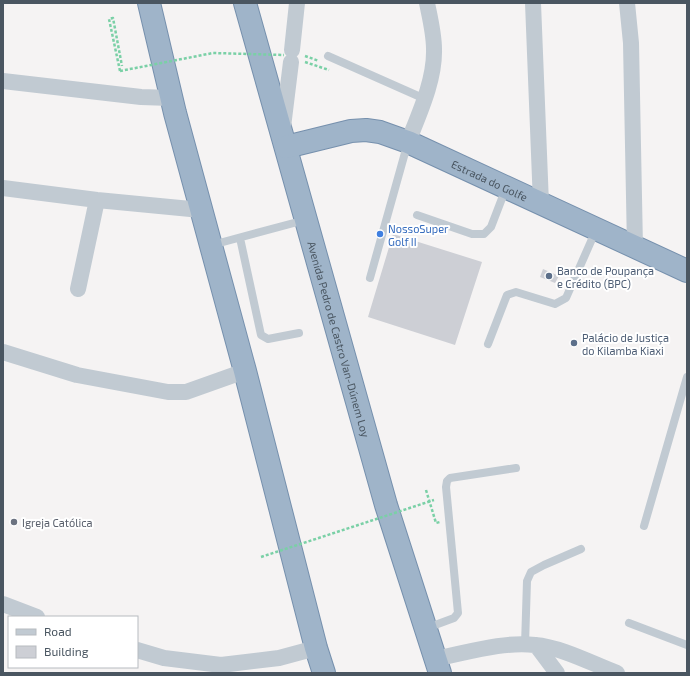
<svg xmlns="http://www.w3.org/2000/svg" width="690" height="676" font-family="'Exo 2',sans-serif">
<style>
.building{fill:#cdcfd5}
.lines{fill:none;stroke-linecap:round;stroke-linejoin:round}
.trunk-casing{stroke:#7690ad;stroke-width:24}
.path{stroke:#7ad0a6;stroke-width:2.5;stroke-dasharray:3 2;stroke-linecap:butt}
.service{stroke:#c1cad2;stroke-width:8}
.minor{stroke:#c1cad2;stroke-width:16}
.trunk{stroke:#9fb4c9;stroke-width:22}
.path-bridge{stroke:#7ad0a6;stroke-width:2.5;stroke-dasharray:3 2;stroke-linecap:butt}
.shop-dot{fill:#3f7fe0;stroke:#fff;stroke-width:1.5}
.service-dot{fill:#5c6f8a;stroke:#fff;stroke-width:1.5}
.worship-dot{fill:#6b7280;stroke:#fff;stroke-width:1.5}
.labels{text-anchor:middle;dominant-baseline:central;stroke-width:4;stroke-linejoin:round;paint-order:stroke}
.street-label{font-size:11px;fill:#4a5661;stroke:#fff}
.shop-label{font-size:11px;fill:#366cbe;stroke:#fff;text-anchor:start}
.service-label{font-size:11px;fill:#4e5e75;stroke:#fff;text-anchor:start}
.worship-label{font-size:11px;fill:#5b616d;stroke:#fff;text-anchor:start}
</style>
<rect width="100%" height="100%" fill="#f5f3f3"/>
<path class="building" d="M393,234L482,262L455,345L368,317Z
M543,269L559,276L555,283L540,277Z"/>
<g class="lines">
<g class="trunk-casing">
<g id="trunk">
<path d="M149,3L175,113L245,371L316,648L324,673"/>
<path id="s1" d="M245,3L386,505L440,673"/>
<path id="s2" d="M286,147L351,131L366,130L380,132L408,142L687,271"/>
</g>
</g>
<path class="path" d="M305,56L319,61
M305,62L329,70
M120,71L109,19L113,18L122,66
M426,490L436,523L440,522"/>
<path class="service" d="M328,56L425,99
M417,215L472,234H484L491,227L506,188
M240,238L261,335L268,339L299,333
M212,245L305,220
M370,278L408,142
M488,344L507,295L516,292L555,304L566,298L596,230
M644,526L687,377
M629,623L687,645
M427,628L454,618L458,613L446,487L447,481L450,478L516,468
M525,645L527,581L531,572L544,565L581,549"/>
<path class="minor" d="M533,3L541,204
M627,3L631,43L635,248
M292,50L297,3
M3,81L141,97L171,98
M283,127L291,62
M408,142C419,114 435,80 434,49C434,34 430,18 427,3
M3,188L97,200L201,210
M78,289L97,200
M3,352L77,375L168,392H186L245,371
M3,604L37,617
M536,645L557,673
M137,650L164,658L221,665L279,658L316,648
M434,659C466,653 503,641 535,645C561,647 593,664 617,673"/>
<use href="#trunk" class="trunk"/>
<path class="path-bridge" d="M120,71L213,53L284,55
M261,557L434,500"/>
</g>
<circle class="shop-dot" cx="380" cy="234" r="4"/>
<g class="service-dot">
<circle cx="549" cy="276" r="4"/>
<circle cx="574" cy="343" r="4"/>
</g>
<circle class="worship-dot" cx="14" cy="522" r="4"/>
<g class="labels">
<g class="street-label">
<text stroke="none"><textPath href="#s2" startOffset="216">Estrada do Golfe</textPath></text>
<text stroke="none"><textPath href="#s1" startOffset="349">Avenida Pedro de Castro Van-Dúnem Loy</textPath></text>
</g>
<g class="shop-label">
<text x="388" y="228">NossoSuper<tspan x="388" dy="13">Golf II</tspan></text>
</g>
<g class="service-label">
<text x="557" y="270">Banco de Poupança<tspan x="557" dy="13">e Crédito (BPC)</tspan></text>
<text x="582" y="337">Palácio de Justiça<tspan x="582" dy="13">do Kilamba Kiaxi</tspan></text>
</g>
<g class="worship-label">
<text x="22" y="522">Igreja Católica</text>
</g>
</g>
<rect width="690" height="676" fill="none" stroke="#4a5661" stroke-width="8"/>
<rect x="8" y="616" width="130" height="52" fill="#ffffff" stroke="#b7bbc0"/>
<rect x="16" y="629" width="20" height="6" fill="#c1cad2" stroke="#b7bbc0"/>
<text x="44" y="636" font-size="12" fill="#4a5661">Road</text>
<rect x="16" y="646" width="20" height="12" fill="#cdcfd5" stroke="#b7bbc0"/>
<text x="44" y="656" font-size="12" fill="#4a5661">Building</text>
</svg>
